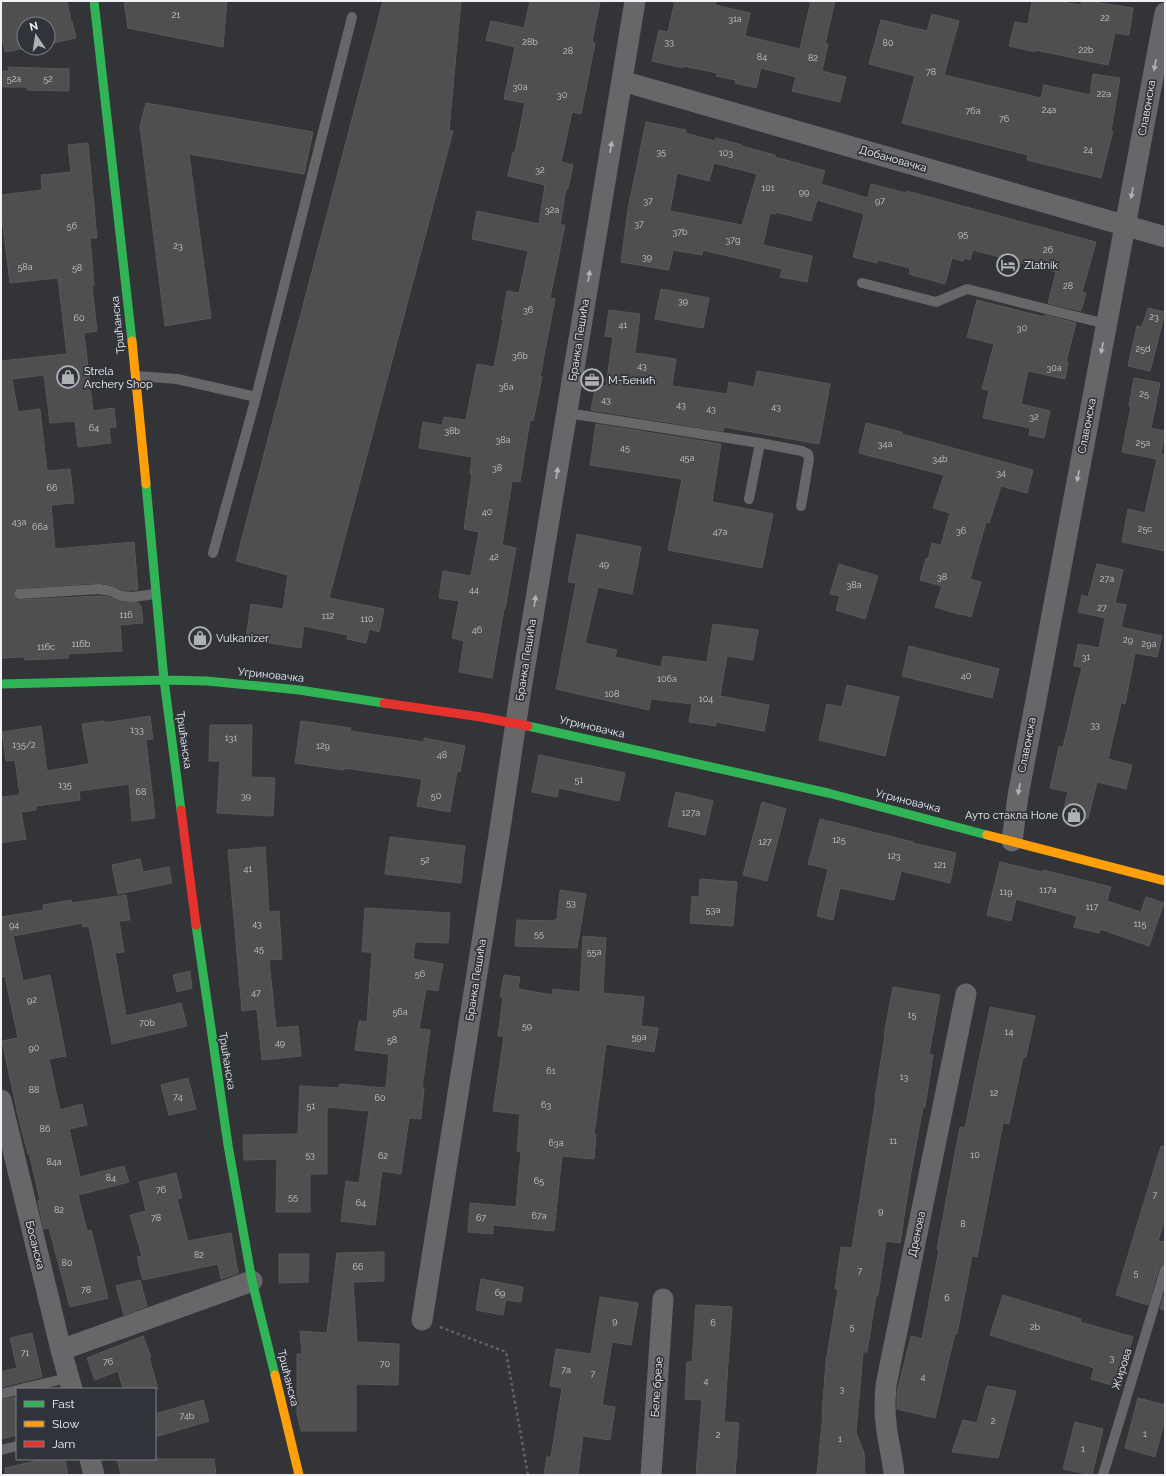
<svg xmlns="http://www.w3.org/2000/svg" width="1166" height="1476" font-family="Raleway,sans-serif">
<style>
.building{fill:#504f50;stroke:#595858;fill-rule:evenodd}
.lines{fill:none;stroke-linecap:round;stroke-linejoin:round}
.path{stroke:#636365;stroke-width:2.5;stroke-dasharray:3 3;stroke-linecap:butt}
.lane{stroke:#676668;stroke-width:10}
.street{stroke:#676668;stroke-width:21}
.fast{stroke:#30b455;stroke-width:9}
.slow{stroke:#ff9f0a;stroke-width:9}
.jam{stroke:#e5322d;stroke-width:9}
.oneway{fill:#b3b3b7}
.labels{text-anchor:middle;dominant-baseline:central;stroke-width:3.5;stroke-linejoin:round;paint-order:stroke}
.number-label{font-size:9px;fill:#c9c9cd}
.street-label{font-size:11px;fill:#f1f2f7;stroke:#31333a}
.poi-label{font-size:11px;fill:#f1f2f7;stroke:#31333a;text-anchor:start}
</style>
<rect width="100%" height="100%" fill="#333438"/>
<path class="building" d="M1,1H67L71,22L72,21L76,38L48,44V24H24V48H26L5,52L1,32Z
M124,1H227L223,47L128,28Z
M383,1H461L449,130L453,131L329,598L384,609L379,632L369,629L366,643L347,639L348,635L304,626L301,648L246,639L251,604L283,609L288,575L236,561Z
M530,1H600L592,42L595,43L581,114L572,112L561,162L573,165L568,189H566L560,225H565L550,298L555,299L540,377H542L533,421L530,420L520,482L512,481L502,545L516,548L505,609H504L492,678L459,672L464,641L452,638L459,601L439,598L443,571L471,576L479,532L464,529L472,474L470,473L472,457L419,448L423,422L442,425L444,417L466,420L477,364L494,367L503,321L502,320L507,291L519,293L528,251L472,239L477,211L539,224L545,185L508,176L513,152H515L525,103L504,99L515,47L486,40L491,21L524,28Z
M675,1H716L715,5L750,13L745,36L800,49L811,1H835L825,44H828L822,71L846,77L840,102L792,91L796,77L761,68L756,88L735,83L736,80L716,76L717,73L683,66V68L652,61L659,30L668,32Z
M1032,1H1055L1081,5L1082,1H1087L1133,8L1129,35L1115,33L1108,65L1035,50V52L1009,46L1015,22L1028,24Z
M932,14L959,21L944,75L1041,98L1044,85L1090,95L1093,74L1120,78L1111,131H1113L1101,178L1027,160L1028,155L902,123L915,76L869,64L881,20L927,31Z
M8,67L69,69V91L27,90V87H3V71H9Z
M146,103L313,132L304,174L189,154L211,318L165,326L140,126Z
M646,122L686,130L685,133L715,141L716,138L742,145L741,146L775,155V157L825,171L821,184L868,198L871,184L906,193L907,191L1096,242L1082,292L1086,293L1081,311L1048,303L1056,272L973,250L970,260L964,258L963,261L952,258L945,284L909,274L910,268L878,260L877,263L853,257L864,214L817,200L811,221L776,212V214L770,213L763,245L812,256L807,282L780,277L782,269L703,250L702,255L673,250L669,270L621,262L628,209ZM714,163L757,174L742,225L670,211L677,173L709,181Z
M88,143L97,238H90L94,286H92L97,331L84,333L93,411L114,408L116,427L109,428L111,443L78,447L75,421L50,423L44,375L12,379L18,412L40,409L47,471L70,469L74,503L51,505L55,549L134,542L138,590H123L112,585L99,583L19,588L13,591V595L16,600H19L99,596L109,597L120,602L139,603V606H141L143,623L120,625L122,651L68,654V658L25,660L24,657L1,658V361L67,354L58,278L10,283L1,210V195L42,190L41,175L71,172L68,145Z
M661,289L709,298L703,328L655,319Z
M977,300L1044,317L1045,315L1076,323L1066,362H1068L1065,379L1028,371L1021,404L1050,411L1044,438L1029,435L1030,428L983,418L989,390L982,389L994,344L967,337Z
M1148,308L1165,312L1150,371L1128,366L1137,326L1142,327Z
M609,310L640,314L635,353L676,359L672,386L727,394L729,382L754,387L757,371L830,384L819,444L724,427L723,431L591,410L596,384L606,386L613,337L605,336Z
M1134,378L1160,383L1151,428L1165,431L1161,454L1165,455V551L1122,542L1128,509L1145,513L1157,459L1122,452L1131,407L1129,406Z
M866,423L902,432V434L1033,470L1027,493L1001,486L989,523L986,522L970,579L981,582L971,617L962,614L961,615L935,607L942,586L920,580L926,558L928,559L932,543L941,545L950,513L933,508L944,475L859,453Z
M596,424L721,444L712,502L773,514L762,568L668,550L682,479L590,465Z
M577,534L641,547L632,594L598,587L585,643L617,650L615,657L661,667L663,656L707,662L713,624L758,630L753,660L727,656L720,696L769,705L764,731L716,722V726L689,722L692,704L651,699L649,710L556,689L576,583L568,582Z
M839,564L878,576L865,619L836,610L840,596L830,594Z
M1097,564L1123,570L1115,603L1126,605L1121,627L1162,636L1157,657L1135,653L1125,704L1121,703L1108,759L1132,765L1126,789L1097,782L1088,819L1063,813L1068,792L1050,788L1059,747H1063L1082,667L1074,666L1078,644L1099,648L1105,618L1078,612L1082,595L1088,597Z
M909,646L999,669L992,698L902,676Z
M847,685L899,697L885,756L819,740L827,704L842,707Z
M150,716L153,739L146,740L155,818L132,821L129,784L79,791L80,800L36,806V810L21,812L26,839L1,843V797L20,795L15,760L6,761L2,732L41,726L47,771L89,764L82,724L104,721V723Z
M301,721L351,728L350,731L424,742V738L465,746L460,772L457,771L450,812L417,806L422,779L344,768V770L295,763Z
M210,725H252L251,777L275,778L273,816L217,813L220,761H209Z
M539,755L625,773L619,801L559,788L557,797L532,792Z
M676,792L713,801L705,835L668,826Z
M762,802L786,809L767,881L743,875Z
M820,819L913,842V843L956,853L950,883L901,871L894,900L840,888L833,920L817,916L828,869L808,864Z
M390,837L465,846L461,883L385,874Z
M265,847L269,912L279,911L282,959L269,960L276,1028L298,1026L301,1056L262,1060L257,1009L242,1011L228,850Z
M140,859L143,872L169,867L172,883L118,894L112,865Z
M1000,862L1042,872L1043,870L1111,887L1107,901L1141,912L1146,897L1164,903L1149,946L1100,929L1099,933L1074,927L1077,916L1016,899L1011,921L987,915Z
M700,879L737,882L733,926L690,923L692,896L699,897Z
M560,890L586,894L577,948L515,946L517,920L555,921V919L557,920Z
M126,895L130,920L119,921L124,952L115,953L126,1016L181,1003L187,1026L112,1044L89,926L83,927L82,923L13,936L23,981L50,975L66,1056L49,1059L60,1110L82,1104L87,1125L69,1129L80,1177L124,1166L129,1182L78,1195L87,1231L91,1230L108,1298L70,1307L49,1228L44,1229L38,1201L40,1200L29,1153L28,1154L19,1120L2,1041L18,1038L5,976L1,977V917L44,910L43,905L71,900L72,903Z
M365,908L450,913L448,943L415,942L413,959L443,964L438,991L426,989L419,1029L430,1030L422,1088H424L421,1119L409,1118L401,1174L382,1171L375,1225L341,1221L346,1181L359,1183L369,1111L327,1107V1174H310V1212H276L277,1159L244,1160L243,1135L298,1134L300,1086L339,1088L340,1084L386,1088L389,1054L355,1050L359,1021L367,1022L372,952H362Z
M583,936L606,938L603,993L644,997L641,1026L658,1028L654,1052L606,1044L594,1135H596L594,1159L562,1156L554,1231L493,1225V1234L468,1232L470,1203L516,1207L521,1152L517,1151L520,1114L493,1111L504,1036H498L503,998L500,997L504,975L520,977L518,989L552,995L553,989L580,992Z
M190,971L192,988L177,992L173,975Z
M893,987L940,995L929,1054L933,1055L925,1107H923L911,1172L900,1243L886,1241L878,1295H876L867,1352H863L856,1432L864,1453L865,1475H817L823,1413H822L826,1362L838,1289H835L841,1247L852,1248L876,1099H875L885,1035H884Z
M990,1007L1035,1016L1026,1057H1023L1009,1124L1003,1123L977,1257L972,1256L957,1334L955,1333L935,1418L897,1409V1392L911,1336L922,1339L939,1250L937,1249L960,1127L965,1128Z
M188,1078L196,1109L169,1115L161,1085Z
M1161,1146H1165V1218L1158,1241L1165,1242V1264L1161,1265L1159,1268L1148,1305L1116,1295Z
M176,1173L182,1198L177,1199L188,1241L231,1233L238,1273L221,1279L218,1264L143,1280L137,1257L142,1256L130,1215L146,1211L139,1182Z
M384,1252V1281L353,1282L357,1342L399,1344L398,1385L356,1384V1431H301L297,1414V1354H302L300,1331L327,1333L337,1253Z
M279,1254H309L308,1282L279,1283Z
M481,1279L523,1287L521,1302L506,1300L503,1315L476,1310Z
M140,1280L147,1306L124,1315L116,1286Z
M1165,1292V1310L1160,1309Z
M1003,1295L1081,1319L1080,1322L1133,1337L1118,1387L1091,1379L1094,1368L990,1335Z
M600,1297L638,1303L631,1345L612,1342L602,1405L615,1407L610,1440L583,1436L578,1475H544L547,1457H551L562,1388L550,1386L556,1349L591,1354Z
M696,1305L732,1307L724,1422L739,1423L735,1475H696L702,1400L685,1399L687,1362H692Z
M32,1333L42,1377L1,1387V1372L17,1368L10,1338Z
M143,1336L151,1357H149L158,1389H123L118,1371L95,1380L87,1358Z
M987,1386L1016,1391L998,1458L952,1452L963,1420L977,1423Z
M17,1397V1435L1,1439V1400Z
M1138,1398L1165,1405V1419L1155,1457L1125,1448Z
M203,1400L209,1421L155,1437V1414Z
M1075,1422L1103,1429L1092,1475L1063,1469Z
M45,1459H65L68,1475H6L5,1468Z
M117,1459H214L216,1475H121Z"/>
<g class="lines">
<path class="path" d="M440,1327L506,1352L528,1475"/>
<path class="lane" d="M862,283L936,302L967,289L1106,324
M136,376L177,379L256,397L352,17
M567,413L760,443L802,451L808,454L809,459L801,506
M749,499L760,443
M213,553L256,397
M19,594L99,589L111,591L121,596L133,597L155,594
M20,1389L68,1378
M1,1394L17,1390
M1,1450L17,1446
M1103,1475L1165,1270"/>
<path class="street" d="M622,81L1165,237
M1012,841L1018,796L1165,13
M1,1100L61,1350L72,1389
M422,1320L499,835L521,689L635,1
M61,1350L252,1281
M90,1459L94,1475
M651,1475L663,1299
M894,1475C893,1457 887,1440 886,1422C884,1410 885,1398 886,1385L966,994"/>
<path class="fast" d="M94,1L132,341
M146,484L164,680L181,810
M1,684L164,680L207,681L299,690L384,703
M528,726L828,793L987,835
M196,925L228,1145L252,1281L275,1375"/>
<path class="slow" d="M132,341L146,484
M987,835L1165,881
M275,1375L299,1475"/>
<path class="jam" d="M384,703L481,717L528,726
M181,810L196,925"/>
</g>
<defs><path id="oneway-solid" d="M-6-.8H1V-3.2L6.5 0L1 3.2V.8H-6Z"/></defs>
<g class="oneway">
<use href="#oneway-solid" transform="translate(1155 65) rotate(101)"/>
<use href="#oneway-solid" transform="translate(611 147) rotate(-81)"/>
<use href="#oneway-solid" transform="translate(1132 193) rotate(101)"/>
<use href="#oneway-solid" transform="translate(589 276) rotate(-81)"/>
<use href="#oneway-solid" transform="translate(1102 348) rotate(101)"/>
<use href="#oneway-solid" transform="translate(557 473) rotate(-81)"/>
<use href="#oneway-solid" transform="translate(1078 476) rotate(101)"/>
<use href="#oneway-solid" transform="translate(535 601) rotate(-81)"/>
<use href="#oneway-solid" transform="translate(1019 789) rotate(101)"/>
</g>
<defs>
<g id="hotel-ring" transform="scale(1.15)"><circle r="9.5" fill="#31333a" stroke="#aeb0b4" stroke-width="1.5"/><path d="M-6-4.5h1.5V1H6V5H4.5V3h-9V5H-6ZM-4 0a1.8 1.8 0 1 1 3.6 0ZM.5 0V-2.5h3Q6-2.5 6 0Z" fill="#aeb0b4"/></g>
<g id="shop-ring" transform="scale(1.15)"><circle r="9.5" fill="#31333a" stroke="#aeb0b4" stroke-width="1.5"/><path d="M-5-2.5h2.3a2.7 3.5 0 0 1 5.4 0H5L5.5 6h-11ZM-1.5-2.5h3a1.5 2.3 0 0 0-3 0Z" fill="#aeb0b4"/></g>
<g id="office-ring" transform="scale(1.15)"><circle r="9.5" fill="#31333a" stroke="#aeb0b4" stroke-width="1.5"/><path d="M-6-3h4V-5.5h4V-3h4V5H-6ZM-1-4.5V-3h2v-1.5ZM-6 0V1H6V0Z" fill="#aeb0b4"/></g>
</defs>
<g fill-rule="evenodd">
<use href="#hotel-ring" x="1008" y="265"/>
<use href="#shop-ring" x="68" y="377"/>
<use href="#office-ring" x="592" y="380"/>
<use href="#shop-ring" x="200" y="638"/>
<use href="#shop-ring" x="1074" y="815"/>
</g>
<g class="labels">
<g class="number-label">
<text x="176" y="15">21</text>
<text x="1105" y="18">22</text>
<text x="735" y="19">31a</text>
<text x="530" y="42">28b</text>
<text x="669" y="42">33</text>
<text x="888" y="43">80</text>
<text x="1086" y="50">22b</text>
<text x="568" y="51">28</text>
<text x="762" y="57">84</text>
<text x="813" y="58">82</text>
<text x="931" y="72">78</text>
<text x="14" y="79">52a</text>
<text x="48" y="79">52</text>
<text x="520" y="87">30a</text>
<text x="1104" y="94">22a</text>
<text x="562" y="95">30</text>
<text x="1049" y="110">24a</text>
<text x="973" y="111">76a</text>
<text x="1004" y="119">76</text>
<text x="1088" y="150">24</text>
<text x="661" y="152">35</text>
<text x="726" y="153">103</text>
<text x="540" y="170">32</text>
<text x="768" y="188">101</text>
<text x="804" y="192">99</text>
<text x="648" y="201">37</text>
<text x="880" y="201">97</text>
<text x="552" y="210">32a</text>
<text x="639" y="224">37</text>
<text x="72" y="226">56</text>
<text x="680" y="232">37b</text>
<text x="963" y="234">95</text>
<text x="733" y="240">37g</text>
<text x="178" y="246">23</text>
<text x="1048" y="250">26</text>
<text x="647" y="257">39</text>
<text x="25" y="267">58a</text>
<text x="77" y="268">58</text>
<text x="1068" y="286">28</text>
<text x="683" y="301">39</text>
<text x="528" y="310">36</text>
<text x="1154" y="317">23</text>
<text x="79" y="318">60</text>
<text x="623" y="325">41</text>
<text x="1022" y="328">30</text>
<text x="1143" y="349">25d</text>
<text x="520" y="356">36b</text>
<text x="642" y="366">43</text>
<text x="1054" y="368">30a</text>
<text x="506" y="387">36a</text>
<text x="1144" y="394">25</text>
<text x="606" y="400">43</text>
<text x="681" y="405">43</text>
<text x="776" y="407">43</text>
<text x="711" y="409">43</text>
<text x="1034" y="417">32</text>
<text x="94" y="428">64</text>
<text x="452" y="431">38b</text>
<text x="503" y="440">38a</text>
<text x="1143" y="443">25a</text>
<text x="885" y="444">34a</text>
<text x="625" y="448">45</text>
<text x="687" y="458">45a</text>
<text x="940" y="459">34b</text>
<text x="497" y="468">38</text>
<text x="1001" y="473">34</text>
<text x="52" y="488">66</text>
<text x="487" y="512">40</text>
<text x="19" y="522">43a</text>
<text x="40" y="527">66a</text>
<text x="1145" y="529">25c</text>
<text x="961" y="531">36</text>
<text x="720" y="532">47a</text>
<text x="494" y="557">42</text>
<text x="604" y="564">49</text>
<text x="942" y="577">38</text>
<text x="1107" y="579">27a</text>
<text x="854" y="585">38a</text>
<text x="474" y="590">44</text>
<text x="1102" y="608">27</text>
<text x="126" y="615">116</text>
<text x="328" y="616">112</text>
<text x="367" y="619">110</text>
<text x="477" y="630">46</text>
<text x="1128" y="640">29</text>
<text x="81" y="644">116b</text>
<text x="1149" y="644">29a</text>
<text x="46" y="647">116c</text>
<text x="1086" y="657">31</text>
<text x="966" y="676">40</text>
<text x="667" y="679">106a</text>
<text x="612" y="694">108</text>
<text x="706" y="699">104</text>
<text x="1095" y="725">33</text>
<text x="137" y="730">133</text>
<text x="231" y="738">131</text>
<text x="24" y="745">135/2</text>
<text x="323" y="746">129</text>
<text x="442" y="755">48</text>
<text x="579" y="780">51</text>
<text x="65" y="785">135</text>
<text x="141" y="792">68</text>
<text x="246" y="796">39</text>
<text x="436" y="796">50</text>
<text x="691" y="813">127a</text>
<text x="839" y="840">125</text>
<text x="765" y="842">127</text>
<text x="894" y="856">123</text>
<text x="425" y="860">52</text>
<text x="940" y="865">121</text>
<text x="248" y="869">41</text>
<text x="1048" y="890">117a</text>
<text x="1006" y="892">119</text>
<text x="571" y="903">53</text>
<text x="1092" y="907">117</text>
<text x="713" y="910">53a</text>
<text x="257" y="924">43</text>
<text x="1140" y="924">115</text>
<text x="14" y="925">94</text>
<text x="539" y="934">55</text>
<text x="259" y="949">45</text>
<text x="594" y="952">55a</text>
<text x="420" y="974">56</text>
<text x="256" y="993">47</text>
<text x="32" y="1000">92</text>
<text x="400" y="1012">56a</text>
<text x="912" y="1015">15</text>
<text x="147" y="1023">70b</text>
<text x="527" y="1026">59</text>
<text x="1009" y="1032">14</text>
<text x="639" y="1037">59a</text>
<text x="392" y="1040">58</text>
<text x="280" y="1043">49</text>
<text x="34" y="1048">90</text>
<text x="551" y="1071">61</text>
<text x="904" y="1077">13</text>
<text x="34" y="1090">88</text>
<text x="994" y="1093">12</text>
<text x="178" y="1097">74</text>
<text x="380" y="1098">60</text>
<text x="546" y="1105">63</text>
<text x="311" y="1106">51</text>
<text x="45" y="1129">86</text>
<text x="893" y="1141">11</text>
<text x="556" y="1143">63a</text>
<text x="310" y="1155">53</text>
<text x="975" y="1155">10</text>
<text x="383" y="1156">62</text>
<text x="54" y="1162">84a</text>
<text x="111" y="1178">84</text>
<text x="539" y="1181">65</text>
<text x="161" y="1190">76</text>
<text x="1155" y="1195">7</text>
<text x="293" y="1197">55</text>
<text x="361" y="1203">64</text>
<text x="59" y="1210">82</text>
<text x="881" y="1211">9</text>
<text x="539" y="1216">67a</text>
<text x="156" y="1218">78</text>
<text x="481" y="1218">67</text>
<text x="963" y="1224">8</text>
<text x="199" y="1255">82</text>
<text x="67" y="1263">80</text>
<text x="358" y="1267">66</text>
<text x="860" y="1271">7</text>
<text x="1136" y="1273">5</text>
<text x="86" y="1290">78</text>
<text x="500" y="1293">69</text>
<text x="947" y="1298">6</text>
<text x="615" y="1321">9</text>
<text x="713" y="1323">6</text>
<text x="852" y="1327">5</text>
<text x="1035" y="1327">2b</text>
<text x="25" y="1353">71</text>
<text x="1112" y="1358">3</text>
<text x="108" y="1362">76</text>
<text x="385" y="1364">70</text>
<text x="566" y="1370">7a</text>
<text x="593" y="1374">7</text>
<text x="923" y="1377">4</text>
<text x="706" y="1381">4</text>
<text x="842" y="1389">3</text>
<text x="187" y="1416">74b</text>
<text x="993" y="1421">2</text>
<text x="1145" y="1434">1</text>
<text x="718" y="1435">2</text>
<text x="840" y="1439">1</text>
<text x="1083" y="1449">1</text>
</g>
<g class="street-label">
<text transform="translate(1147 108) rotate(-80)">Славонска</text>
<text transform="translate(893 159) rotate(16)">Добановачка</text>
<text transform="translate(118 325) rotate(-96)">Тршћанска</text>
<text transform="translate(579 340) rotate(-81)">Бранка Пешића</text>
<text transform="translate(1087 426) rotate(-79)">Славонска</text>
<text transform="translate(526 660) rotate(-81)">Бранка Пешића</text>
<text transform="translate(271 675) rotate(6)">Угриновачка</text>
<text transform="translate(592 727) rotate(13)">Угриновачка</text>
<text transform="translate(184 740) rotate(82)">Тршћанска</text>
<text transform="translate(1027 745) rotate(-79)">Славонска</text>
<text transform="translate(908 801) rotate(14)">Угриновачка</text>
<text transform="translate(476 980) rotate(-81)">Бранка Пешића</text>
<text transform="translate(227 1061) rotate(81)">Тршћанска</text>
<text transform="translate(917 1234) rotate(-78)">Дренова</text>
<text transform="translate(35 1245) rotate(76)">Босанска</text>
<text transform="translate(1122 1369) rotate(-73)">Жирова</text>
<text transform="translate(288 1378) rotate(76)">Тршћанска</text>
<text transform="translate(657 1387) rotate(-86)">Беле брезе</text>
</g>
<g class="poi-label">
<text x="1024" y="265">Zlatnik</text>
<text x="84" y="371">Strela<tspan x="84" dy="13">Archery Shop</tspan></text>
<text x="608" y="380">М-Ђенић</text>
<text x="216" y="638">Vulkanizer</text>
<text x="1058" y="815" text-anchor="end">Ауто стакла Ноле</text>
</g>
</g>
<rect width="1166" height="1476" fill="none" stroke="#f1f2f7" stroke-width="4"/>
<rect x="16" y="1388" width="140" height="72" fill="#31333a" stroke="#7e7f86"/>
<rect x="24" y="1401" width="20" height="6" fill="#30b455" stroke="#7e7f86"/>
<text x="52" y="1408" font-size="12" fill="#f1f2f7">Fast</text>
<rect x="24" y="1421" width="20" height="6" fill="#ff9f0a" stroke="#7e7f86"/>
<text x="52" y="1428" font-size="12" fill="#f1f2f7">Slow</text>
<rect x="24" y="1441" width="20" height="6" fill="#e5322d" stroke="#7e7f86"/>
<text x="52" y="1448" font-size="12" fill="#f1f2f7">Jam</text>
<g transform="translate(36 36) rotate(347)"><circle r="19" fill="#31333a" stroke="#7e7f86"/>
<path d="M0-3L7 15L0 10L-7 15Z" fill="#aeb0b4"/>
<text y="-6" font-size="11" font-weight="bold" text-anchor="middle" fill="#f1f2f7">N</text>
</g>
</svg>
